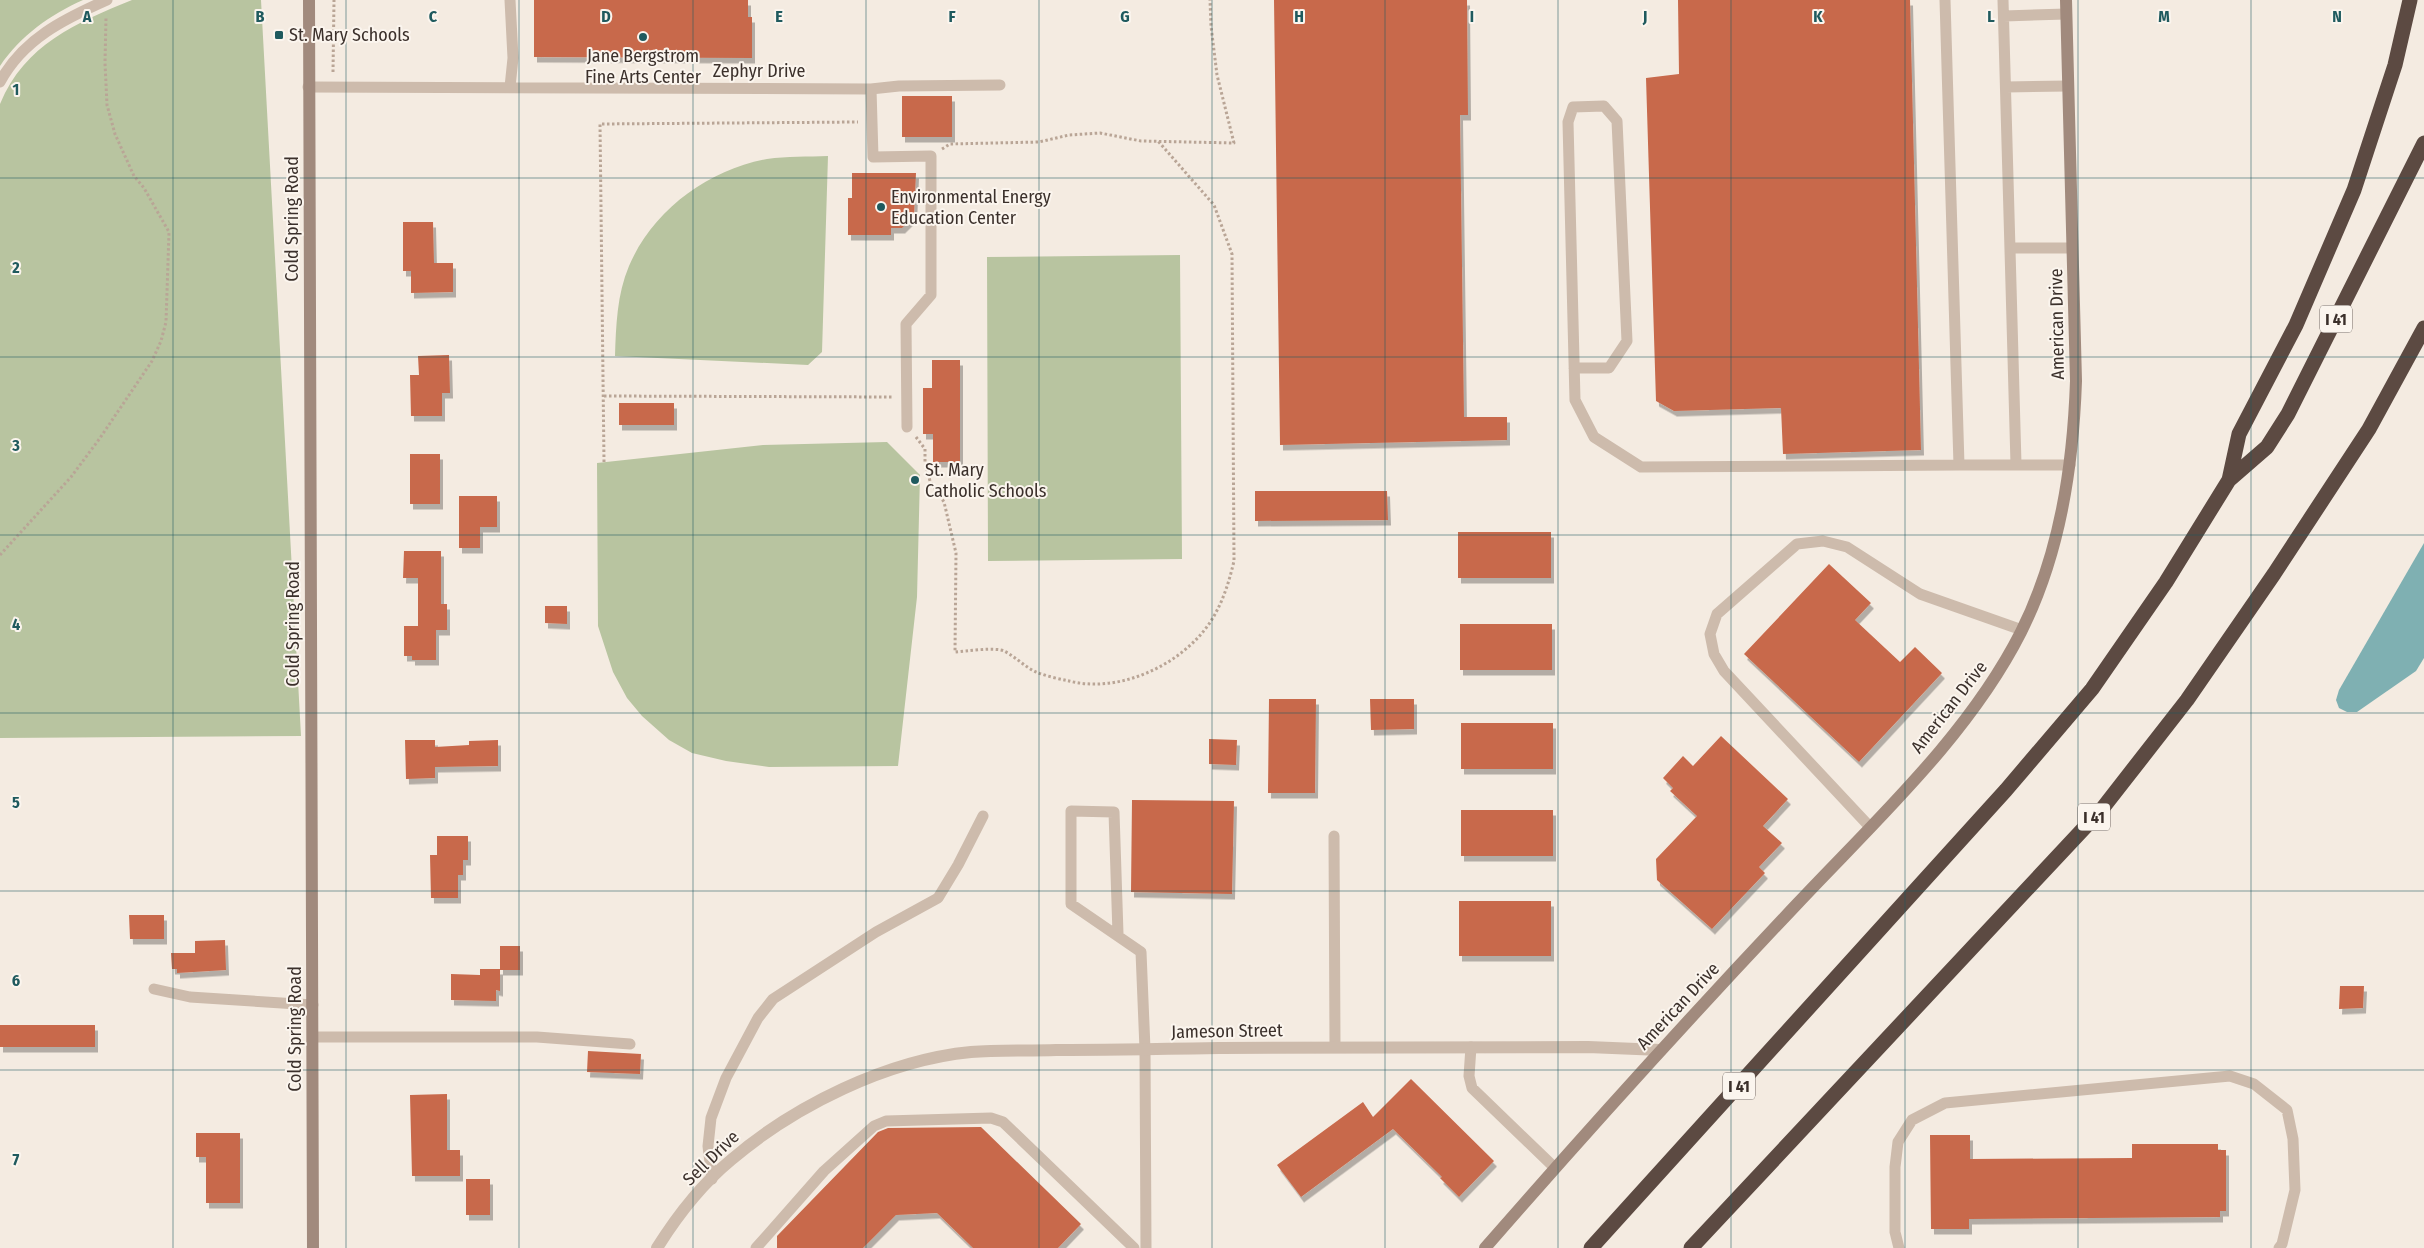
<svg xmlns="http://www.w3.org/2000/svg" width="2424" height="1248" font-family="'Fira Sans Condensed',sans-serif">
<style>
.green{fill:#b8c4a0}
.water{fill:#7fb0b2}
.building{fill:#c8694b;filter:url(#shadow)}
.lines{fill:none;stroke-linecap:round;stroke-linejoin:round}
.path{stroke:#b9a596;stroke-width:3;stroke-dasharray:2.5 2.5;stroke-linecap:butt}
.lane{stroke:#cdbbac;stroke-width:11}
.street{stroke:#cdbbac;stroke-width:12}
.secondary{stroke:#a18a7d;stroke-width:12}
.highway{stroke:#5c4a42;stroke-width:15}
.grid{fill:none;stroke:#1f5a5e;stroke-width:1;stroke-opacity:0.55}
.poi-dot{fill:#1f5a5e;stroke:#fbf5ee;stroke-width:2}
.labels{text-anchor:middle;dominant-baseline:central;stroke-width:4;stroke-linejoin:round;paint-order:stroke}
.shield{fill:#fbf5ee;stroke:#756b66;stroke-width:1}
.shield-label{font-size:16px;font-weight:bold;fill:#3b302b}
.poi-label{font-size:18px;fill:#3b302b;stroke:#fbf5ee;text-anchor:start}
.street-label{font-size:18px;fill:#3b302b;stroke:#fbf5ee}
.grid-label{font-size:16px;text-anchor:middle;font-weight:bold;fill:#1f5a5e;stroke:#fbf5ee;stroke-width:4;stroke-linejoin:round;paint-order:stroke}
</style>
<defs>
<filter id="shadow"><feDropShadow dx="3" dy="5.5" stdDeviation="0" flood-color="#0004"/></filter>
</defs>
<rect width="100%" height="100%" fill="#f4ebe1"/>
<path class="green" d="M0,0H83C50,15 21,35 0,66Z
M132,0H261L301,736L0,738V104C25,44 76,23 132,0Z
M828,156L822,352L808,365L615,356C616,326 617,294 629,266C653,210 708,170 767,159C787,156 808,157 828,156Z
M1180,255L1182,559L988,561L987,257Z
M887,442L920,475L917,597L898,766L769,767L726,761L692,753L669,740L642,716L627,698L613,672L598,626L597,463L763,445Z"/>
<path class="water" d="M2424,543V658L2416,671L2357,712H2347L2339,708L2336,700L2339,690Z"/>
<path class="building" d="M534,0H748V17H752V58L534,57Z
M1274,0H1467L1468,115H1460L1464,417H1507V440L1280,445Z
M1678,0H1910L1921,450L1783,454L1781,408L1674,411L1656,401L1646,78L1679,74Z
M902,96H952V137H902Z
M852,173H916L914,216L902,228H891V235H848V198H852Z
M403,222H433L434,263H453V292L411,293V271H403Z
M449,355L450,393H442V416H411L410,375H419L418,356Z
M932,360H960V462H933V434H923V388H932Z
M619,403H674V425H619Z
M410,454H440V504H410Z
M1255,491H1387L1388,520L1255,521Z
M459,496H497V527H480V548H459Z
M1458,532H1551V578H1458Z
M404,551H441V604H447V630H436V660H412V656H404V626H418V578H403Z
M1829,564L1871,603L1855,620L1900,662L1915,647L1942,673L1859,762L1744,654Z
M545,606H567V624L545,623Z
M1460,624H1552V670H1460Z
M1269,699H1316L1315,793H1268Z
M1370,699H1414V729L1371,730Z
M1461,723H1553V769H1461Z
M1721,736L1788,799L1763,826L1782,843L1759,867L1765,873L1712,929L1657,880L1656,859L1697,816L1670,791L1673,788L1663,778L1683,756L1693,766Z
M1209,739L1237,740L1236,765L1209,764Z
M405,740H435V747L469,745V741L498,740V766L435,767V778L406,779Z
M1132,800L1234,801L1232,894L1131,892Z
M1461,810H1553V856H1461Z
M437,836H468V860H463V875H458V898H431L430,855H437Z
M1459,901H1551V956H1459Z
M129,915H164V939H130Z
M225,940L226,970L177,973V969H172L171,953H195V941Z
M500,946H520V970H500Z
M480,969H500V991L496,990V1001L451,1000V974L480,975Z
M2340,986H2364L2363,1008L2339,1009Z
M0,1025H95V1047H0Z
M588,1051L641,1054L640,1074L587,1072Z
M1411,1079L1494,1161L1459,1197L1440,1178L1442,1177L1393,1129L1301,1197L1277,1165L1363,1102L1373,1117Z
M447,1094V1150H460V1176H412L410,1095Z
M981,1127L1081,1224L1058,1248H973L937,1213L896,1215L863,1248H777V1236L878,1132L888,1128Z
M196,1133H240V1203H206V1157H196Z
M1930,1135H1970V1159L2132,1158V1144H2218V1150H2226V1211H2220V1217L1969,1219V1229H1931Z
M466,1179H490V1215H466Z"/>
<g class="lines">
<path class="path" d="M333,72L334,0
M942,149L950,144L1039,142L1069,135L1100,133L1141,141L1234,143L1217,75L1211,26L1210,0
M604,396L893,397
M916,437L925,449V462L930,481L944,502L956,553L955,652C966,651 996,647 1004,651C1016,657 1025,667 1036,672C1046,676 1059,679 1069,681C1121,694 1183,664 1211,621C1223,602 1229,582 1234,561L1232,254L1214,205L1158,141
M604,462L600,124L858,122
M0,555L71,477L100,438L152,361L161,341L166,322L169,232L144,188L134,176L115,134L107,105L105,63L106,18"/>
<path class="lane" d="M1945,0L1959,465H2070
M2003,0L2016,464
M2004,16L2066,14
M0,82C23,39 64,19 107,0
M308,87L871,89L899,86L1000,85
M510,87L513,58L510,0
M2006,87L2068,86
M871,89L873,157L931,156V295L906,324L907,427
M2010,248H2072
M1574,368H1609L1627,341L1617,121L1604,106L1573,107L1568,122L1575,400L1594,437L1641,467L1959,465
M1870,827L1724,671L1714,654L1710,634L1717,614L1797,544L1823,541L1847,547L1920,594L2022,630
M1334,836L1335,1047
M1118,934L1114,812L1071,811V904L1141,952L1145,1049L1146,1248
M154,989L190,997L313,1005
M313,1037H537L630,1044
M1471,1047L1469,1076L1472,1088L1555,1168
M712,1179L708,1146L711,1118L726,1078L758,1018L773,999L876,932L938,898L958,865L983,816
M756,1248L824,1171L874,1126L886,1121L991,1118L1003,1122L1134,1248
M1899,1248L1895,1232V1167L1898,1142L1912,1120L1945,1103L2230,1076L2254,1084L2287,1110L2293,1139L2295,1190L2282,1244L2279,1248"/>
<path class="street" d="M657,1248C677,1216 702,1184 731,1160C794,1106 887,1060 971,1052C999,1050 1028,1051 1056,1050C1111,1050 1166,1049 1222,1048C1344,1047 1466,1047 1588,1047L1661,1050"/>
<path class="secondary" d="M309,0L313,1248
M1485,1248C1587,1131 1691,1016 1798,903C1876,820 1969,735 2021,632C2060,554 2073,467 2076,381L2066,0"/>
<path class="highway" d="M2229,480L2239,434L2296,325L2354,190L2395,65L2410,0
M1591,1248L2006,790L2092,689L2166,582L2229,480L2267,447L2288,414L2424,143
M1691,1248L2102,809L2187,700L2274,574L2369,429L2424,328"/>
</g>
<path class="grid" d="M173,0V1248M346,0V1248M519,0V1248M693,0V1248M866,0V1248M1039,0V1248M1212,0V1248M1385,0V1248M1558,0V1248M1731,0V1248M1905,0V1248M2078,0V1248M2251,0V1248M0,178H2424M0,357H2424M0,535H2424M0,713H2424M0,891H2424M0,1070H2424"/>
<g class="poi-dot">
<rect x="274" y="30" width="10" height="10" rx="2.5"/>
<circle cx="643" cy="37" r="5"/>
<circle cx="881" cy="207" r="5"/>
<circle cx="915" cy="480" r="5"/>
</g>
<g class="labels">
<g class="shield">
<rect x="2320" y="305.5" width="32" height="27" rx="4"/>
<rect x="2078" y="803.5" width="32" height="27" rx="4"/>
<rect x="1723" y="1072.5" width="32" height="27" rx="4"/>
</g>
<g class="shield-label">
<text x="2336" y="319">I 41</text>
<text x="2094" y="817">I 41</text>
<text x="1739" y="1086">I 41</text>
</g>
<g class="poi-label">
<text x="289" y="35">St. Mary Schools</text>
<text x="643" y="56" text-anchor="middle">Jane Bergstrom<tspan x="643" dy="21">Fine Arts Center</tspan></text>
<text x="891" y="197">Environmental Energy<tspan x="891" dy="21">Education Center</tspan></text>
<text x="925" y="470">St. Mary<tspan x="925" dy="21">Catholic Schools</tspan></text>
</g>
<g class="street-label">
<text x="759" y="71">Zephyr Drive</text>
<text transform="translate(292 219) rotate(-90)">Cold Spring Road</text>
<text transform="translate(2057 324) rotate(-91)">American Drive</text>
<text transform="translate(293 624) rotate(-90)">Cold Spring Road</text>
<text transform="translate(1949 707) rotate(-52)">American Drive</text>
<text transform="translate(1678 1006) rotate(-47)">American Drive</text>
<text transform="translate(295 1029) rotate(-90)">Cold Spring Road</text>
<text transform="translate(1227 1031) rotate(-1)">Jameson Street</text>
<text transform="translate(711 1158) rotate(-44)">Sell Drive</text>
</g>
</g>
<g class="grid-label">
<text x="87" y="22">A</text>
<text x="260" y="22">B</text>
<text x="433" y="22">C</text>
<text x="606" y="22">D</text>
<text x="779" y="22">E</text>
<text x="952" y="22">F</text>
<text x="1125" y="22">G</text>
<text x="1299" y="22">H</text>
<text x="1472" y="22">I</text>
<text x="1645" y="22">J</text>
<text x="1818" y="22">K</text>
<text x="1991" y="22">L</text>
<text x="2164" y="22">M</text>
<text x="2337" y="22">N</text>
<text x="16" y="95">1</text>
<text x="16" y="273">2</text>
<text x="16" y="451">3</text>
<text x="16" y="630">4</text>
<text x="16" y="808">5</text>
<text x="16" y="986">6</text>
<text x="16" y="1165">7</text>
</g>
</svg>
